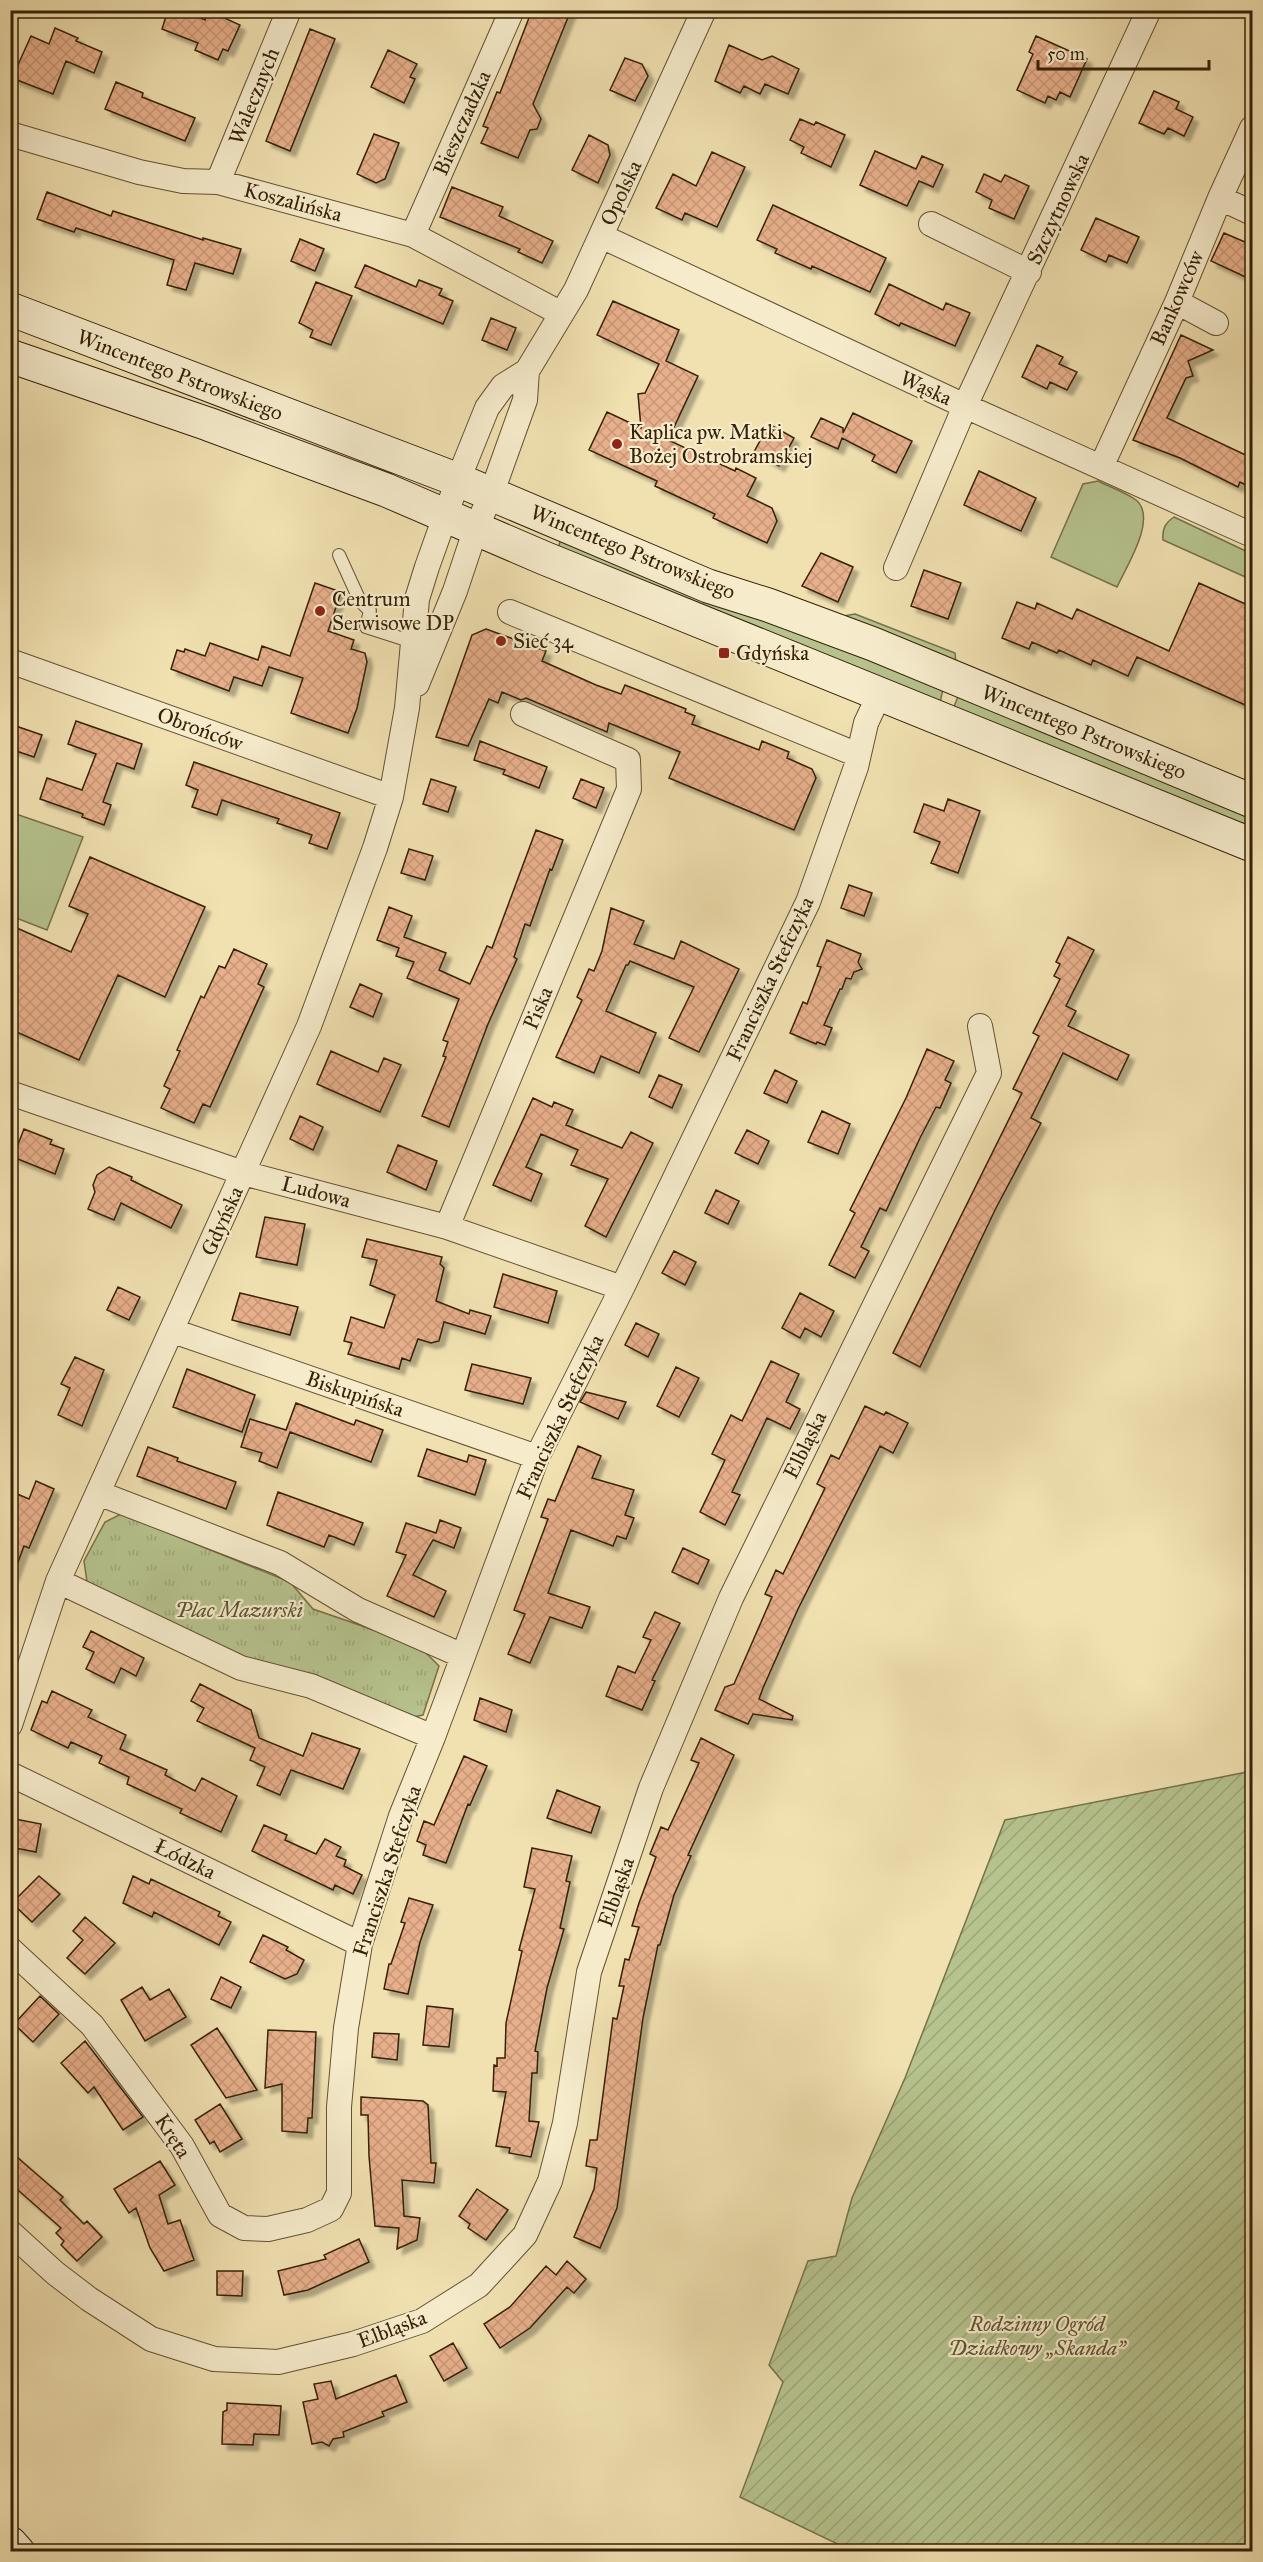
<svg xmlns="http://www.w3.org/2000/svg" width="1263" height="2562" font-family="'IM FELL Great Primer',serif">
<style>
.grass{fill:#b6c38e;stroke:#76724a;stroke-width:1.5}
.park{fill:url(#park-tufts);stroke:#76724a;stroke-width:1.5}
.garden{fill:url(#garden-furrows);stroke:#76724a;stroke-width:1.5}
.building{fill:url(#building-cross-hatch);stroke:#362107;stroke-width:1.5;filter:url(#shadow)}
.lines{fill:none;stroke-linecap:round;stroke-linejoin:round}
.lane-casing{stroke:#655132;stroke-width:14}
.street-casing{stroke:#655132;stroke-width:26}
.secondary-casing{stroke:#362107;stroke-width:35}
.lane{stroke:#f6eccc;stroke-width:12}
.street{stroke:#f6eccc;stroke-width:24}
.secondary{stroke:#f6eccc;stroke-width:33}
.poi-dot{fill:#8f2418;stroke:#f6eccc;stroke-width:2}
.labels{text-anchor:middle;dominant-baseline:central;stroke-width:4.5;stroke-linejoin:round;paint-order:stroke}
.street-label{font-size:21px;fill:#362107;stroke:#f6eccc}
.poi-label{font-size:21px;fill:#362107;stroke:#f6eccc;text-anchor:start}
.park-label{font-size:21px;font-style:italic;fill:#5c5230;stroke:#f6eccc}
</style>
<defs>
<pattern id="park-tufts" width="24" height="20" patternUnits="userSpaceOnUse" patternTransform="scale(1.5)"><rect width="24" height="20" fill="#b6c38e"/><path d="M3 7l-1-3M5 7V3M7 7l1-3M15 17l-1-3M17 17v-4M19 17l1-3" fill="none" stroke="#9da779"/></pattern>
<pattern id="garden-furrows" width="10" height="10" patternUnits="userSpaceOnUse" patternTransform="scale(1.5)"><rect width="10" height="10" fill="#b6c38e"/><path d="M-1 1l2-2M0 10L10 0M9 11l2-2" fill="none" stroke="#9da779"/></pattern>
<pattern id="building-cross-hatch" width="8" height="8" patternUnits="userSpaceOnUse" patternTransform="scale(1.5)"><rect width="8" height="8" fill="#e7af8b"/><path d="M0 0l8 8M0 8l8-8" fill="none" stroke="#c79676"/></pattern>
<filter id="shadow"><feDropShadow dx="5.5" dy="5.5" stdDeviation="1.5" flood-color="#0004"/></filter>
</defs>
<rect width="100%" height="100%" fill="#f1e1b1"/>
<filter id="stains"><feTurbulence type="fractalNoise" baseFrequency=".00333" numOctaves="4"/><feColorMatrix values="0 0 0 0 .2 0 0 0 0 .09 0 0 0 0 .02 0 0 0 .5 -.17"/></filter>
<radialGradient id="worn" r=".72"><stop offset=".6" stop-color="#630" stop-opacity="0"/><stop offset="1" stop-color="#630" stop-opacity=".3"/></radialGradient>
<path class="grass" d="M1098,481C1110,487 1125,492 1136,500C1158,518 1126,567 1117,587L1051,557L1083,484Z
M1174,517L1252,554V580L1163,540C1162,529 1165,523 1174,517Z
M560,541L678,590L716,597L943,689L940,703L558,549Z
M855,614L955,653L956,663L843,616Z
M959,694L1252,813V830L953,709Z
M10,812L83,837L47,930L11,916Z"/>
<path class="park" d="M121,1514L290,1582L313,1609L397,1638L425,1652L439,1666L423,1715L408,1718L259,1664L87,1582L84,1561L105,1522Z"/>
<path class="garden" d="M1252,1771V2551H852L740,2497L783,2382L769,2365L808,2261L836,2256L852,2198L905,2078L1005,1820Z"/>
<path class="building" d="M168,10H182L205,20L209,11L240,25L228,51L223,49L218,60L195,50L198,43L162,29Z
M532,10H571L533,104L541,119L537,129L530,130L518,158L481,143L488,128L483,126L497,92L500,93Z
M55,28L78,38L76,41L102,52L94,73L66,61L53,94L12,78L31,36L49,44Z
M310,29L335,39L290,151L266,141Z
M1036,36L1087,59L1070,97L1060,92L1056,100L1048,96L1045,103L1017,90L1033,54L1029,52Z
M729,45L762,60L772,56L799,69L788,94L765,84L760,94L744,86L740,93L715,81Z
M388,50L417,64L410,77L415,79L404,103L371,87Z
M625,58L642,64L648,76L635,101L610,90Z
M116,82L143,93L142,97L195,118L185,141L105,109Z
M1154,91L1179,102L1176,109L1193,117L1184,136L1168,128L1164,134L1139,123Z
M800,119L814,125L816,122L845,135L831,167L801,153L804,147L790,140Z
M374,134L399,143L385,179L376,183L357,174Z
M589,135L608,145L610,155L598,183L572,170Z
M875,151L916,169L922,156L943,165L933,187L919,181L907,206L860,185Z
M712,152L745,167L717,227L685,213L682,220L656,208L673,174L696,186Z
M984,174L1001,182L1005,175L1029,186L1014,219L989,208L992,200L976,192Z
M452,187L503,207L499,216L553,241L542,263L518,252L520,249L440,217Z
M47,192L111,216L113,211L203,240V238L241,249L233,274L195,263L186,290L167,285L174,260L76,228L74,232L37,219Z
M773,205L886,258L870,292L812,266L811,269L775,253L777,249L757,240Z
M1096,218L1139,237L1127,263L1109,255L1106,262L1081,250Z
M1224,233L1252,245V280L1211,261Z
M300,239L324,249L315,271L291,261Z
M365,265L416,287L419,280L442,289L439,295L453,301L443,324L355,287Z
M316,282L352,296L331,345L310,337L313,330L299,323Z
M889,284L943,310L946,303L970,313L955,346L901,323L899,326L875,314Z
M613,301L679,330L666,361L698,376L668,440L735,471L736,468L756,478L747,496L772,508L777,521L767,543L713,518L715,514L655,486L657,481L589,450L607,412L641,428L638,394L645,393L659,364L597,335Z
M491,318L516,328L507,350L482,340Z
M1181,335L1213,350L1188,361L1193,376L1186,378L1167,418L1252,458V488L1240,482L1238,487L1180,458L1133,440Z
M1037,345L1063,357L1059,364L1077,372L1067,390L1050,382L1047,389L1022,377Z
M853,413L912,441L896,473L872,461L875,455L842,438L838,449L811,437L821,418L843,428V433Z
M769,424L794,438L779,466L754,452Z
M979,471L1036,498L1021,531L964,505Z
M821,553L853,567L838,602L802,586Z
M924,570L961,583L948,619L911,606Z
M315,583L341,592L328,631L354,640L351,649L365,653L367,662L357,708L348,733L291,713L303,678L269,667L262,686L234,677L229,691L171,669L177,650L184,652L185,649L205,656L210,643L258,660L262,646L290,656Z
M1199,583L1252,607V708L1137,657L1128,676L1093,660L1091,665L1059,650L1057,653L1032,642L1029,649L1002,638L1017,602L1035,609L1037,603L1072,619L1077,609L1169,651Z
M486,629L546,651L542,661L596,685L621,694L625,685L686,709L685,712L695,716L692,724L759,750L762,741L789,752L787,758L812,769L816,778L794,830L669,778L680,752L609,723L607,732L526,698L521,700L502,692L498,703L489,699L468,746L436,737L472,635Z
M76,721L142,744L134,769L117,763L103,802L111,805L104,825L82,817L83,814L40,799L47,778L82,790L96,754L68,744Z
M10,724L42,735L34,757L10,749Z
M480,741L547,767L539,788L503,774L505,770L474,760Z
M194,762L340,813L327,849L309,843L312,835L277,823L279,819L222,800L217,815L192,807L198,790L186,785Z
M431,779L456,787L448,812L423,804Z
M581,779L604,788L596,808L573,798Z
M948,799L980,811L958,873L931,863L940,842L914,832L924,804L944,811Z
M536,830L563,840L552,870L550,869L530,926L525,924L514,957L517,959L488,1024L449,1127L422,1116L446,1057L443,1056L448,1042L443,1040L459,999L407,978L414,962L396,956L399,948L377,940L389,907L412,916L404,937L446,953L439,970L470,984L487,946L492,948Z
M409,849L433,856L425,880L401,873Z
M90,857L205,907L165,997L118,975L79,1060L10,1029V925L71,952L88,914L69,906Z
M849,885L872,893L864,916L841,908Z
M611,908L644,921L634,944L674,959L681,941L739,969L699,1052L669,1038L694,987L630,961L628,965H626L606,1011L656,1033L639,1073L601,1056L594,1073L556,1057L582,1000L577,997L589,969L594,971L602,951Z
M1068,937L1094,950L1066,1006L1076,1011L1068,1026L1129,1055L1117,1080L1063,1053L1031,1118L1041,1123L996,1208L920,1367L893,1353L1022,1093L1013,1089L1039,1036L1033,1033L1060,979L1054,976L1060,964L1056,962Z
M827,940L861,954L858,962L862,969L854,972L851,979L846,978L842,989H840L824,1025L832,1028L825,1045L817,1042L816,1044L790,1033L803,1002L807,1004L821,967L817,966Z
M234,949L267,964L258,984L264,987L210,1107L203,1104L194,1123L161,1108L170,1089L164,1086L180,1051L177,1050L201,996L204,998L219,966L225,968Z
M360,984L382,994L373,1017L350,1007Z
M927,1049L954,1061L945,1080L951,1083L940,1108L936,1107L920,1138L886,1211L880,1208L861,1247L869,1251L855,1278L829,1265L855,1213L850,1210L906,1098Z
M331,1051L378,1072L384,1058L401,1065L380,1112L317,1084Z
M775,1070L797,1081L787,1103L764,1093Z
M659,1075L682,1085L672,1108L649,1097Z
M533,1098L552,1107L554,1102L573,1110L566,1125L622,1148L631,1132L653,1143L606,1237L585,1226L608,1179L571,1165L578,1150L541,1134L526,1167L542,1174L531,1201L493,1185Z
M822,1111L850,1124L838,1154L808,1142Z
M300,1116L323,1127L313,1150L290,1139Z
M24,1129L52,1140L50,1144L64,1149L55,1174L13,1157Z
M747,1130L769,1141L758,1164L735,1153Z
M398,1145L437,1161L426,1190L387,1172Z
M109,1167L132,1177L131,1180L182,1205L171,1228L121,1203L114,1220L88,1209L95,1192L93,1185L97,1175Z
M716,1190L739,1201L728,1224L705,1213Z
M265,1217L305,1224L297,1265L256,1257Z
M367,1239L442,1257L440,1264L444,1268L436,1301L469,1314L470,1310L491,1316L485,1334L444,1322L439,1341L431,1343L418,1339L410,1361L402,1358L399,1369L348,1354L352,1343L344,1341L351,1317L384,1328L395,1295L370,1285L377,1260L362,1257Z
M674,1251L696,1262L685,1285L662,1273Z
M503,1274L557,1291L548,1323L494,1307Z
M118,1287L140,1297L129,1320L107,1310Z
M240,1293L298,1307L290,1335L232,1320Z
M800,1293L834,1311L821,1337L805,1328L800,1338L782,1328Z
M636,1323L659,1334L648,1357L625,1345Z
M75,1357L104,1370L82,1426L58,1415L70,1388L61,1384Z
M771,1361L799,1374L786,1402L800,1409L790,1429L767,1418L732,1492L740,1495L725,1525L700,1512L725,1460L712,1454L731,1415L742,1421Z
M472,1364L531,1378L523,1404L465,1390Z
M676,1367L699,1378L679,1417L657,1406Z
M187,1369L255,1395L242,1432L173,1407Z
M586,1392L626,1402L618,1419L580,1402Z
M296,1403L354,1425L356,1420L383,1430L371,1462L290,1432L277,1468L259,1461L262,1453L241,1447L250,1419L286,1430Z
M865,1406L884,1415L886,1412L908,1423L893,1453L880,1446L798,1609L763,1688L759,1699L793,1716L792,1720L753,1714L748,1724L715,1710L725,1687L734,1684L772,1597L765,1594L776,1570L783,1574L825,1488L817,1484L831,1455L839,1459Z
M578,1446L601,1456L592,1478L634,1490L625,1515L634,1518L626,1539L617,1536L613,1546L571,1530L548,1593L590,1607L582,1628L550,1617L530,1663L508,1654L525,1614L514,1610L548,1519L541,1517L548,1499L555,1501Z
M148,1447L178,1458L177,1461L236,1482L226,1509L137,1476Z
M427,1449L467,1462L469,1455L486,1460L475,1495L418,1476Z
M36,1481L54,1489L29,1548L24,1546L13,1576H10V1491L29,1499Z
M278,1492L363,1523L354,1545L329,1535L324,1547L267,1525Z
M440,1520L461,1528L454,1548L433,1540L413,1575L446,1591L434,1617L387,1596L406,1555L396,1552L406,1523L436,1533Z
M683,1548L709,1560L698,1584L672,1572Z
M655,1612L680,1623L652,1680L655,1681L642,1710L606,1696L618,1666L635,1673L651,1640L643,1637Z
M91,1631L144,1658L136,1676L121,1668L114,1683L86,1669L94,1652L83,1647Z
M200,1684L251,1710L259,1738L303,1756L312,1733L360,1749L343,1789L291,1770L280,1795L257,1785L265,1767L250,1760L255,1748L197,1721L204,1708L191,1701Z
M52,1691L92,1710L88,1717L126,1735L120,1749L167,1770L165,1775L195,1791L202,1778L237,1796L221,1832L180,1813L182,1809L127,1784L129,1777L99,1763L102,1756L71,1742L68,1748L31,1730L42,1701L47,1703Z
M480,1698L512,1710L506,1732L474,1720Z
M701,1738L734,1755L688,1855L691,1856L674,1895L660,1945H658L643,2018L617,2208L600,2248L574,2237L594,2189L597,2168L586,2166L590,2140H597L613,2018L617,2019L624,1986H619L625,1959L629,1960L639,1927L632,1926L639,1903L656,1857L650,1854L661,1827L668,1830L699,1763L691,1760Z
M464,1756L487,1766L470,1805L468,1804L446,1863L423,1855L426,1845L417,1841L424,1821L434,1825Z
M557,1790L600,1807L591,1833L547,1818Z
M10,1818L41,1824L36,1852L10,1847Z
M264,1825L287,1835L285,1840L316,1854L325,1839L341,1847L336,1856L346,1860L344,1866L362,1875L353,1894L335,1885L333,1890L252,1851Z
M532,1848L572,1856L566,1881L570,1882L560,1928L564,1929L547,1988L535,2051L538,2052L537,2073H532L529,2121L539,2122L531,2157L509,2153L510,2148L496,2146L506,2092L493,2091L494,2065L497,2066V2058H505L506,2023L522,1951L519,1950L535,1889L524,1887Z
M39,1876L60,1894L32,1922L12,1903Z
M133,1876L149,1884L151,1879L220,1912L218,1916L231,1922L219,1945L154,1912L152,1917L123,1903Z
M409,1898L433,1905L420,1942L408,1994L384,1989L389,1964H391L405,1923L401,1922Z
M85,1917L115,1943L85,1974L67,1958L83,1940L73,1931Z
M263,1935L288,1947L286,1950L304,1960L297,1974L285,1979L250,1962Z
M221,1977L241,1987L231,2008L211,1999Z
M142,1987L150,2000L169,1989L186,2017L145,2041L121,2000Z
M40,1996L59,2014L33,2042L14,2024Z
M427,2006L453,2009L449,2047L423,2045Z
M217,2028L257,2090L226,2098L191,2045Z
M268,2030L316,2032L312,2118H308L307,2133L282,2131V2084L265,2088Z
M374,2033L399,2034L397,2060L372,2057Z
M85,2041L143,2117L123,2130L94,2087L88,2093L61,2063Z
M361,2097L423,2101L428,2105L431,2163H436L434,2183L402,2180L404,2216L420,2218L417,2240L397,2249L399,2228L375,2226L369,2156L368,2115H361Z
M220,2104L242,2139L220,2152L214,2141L210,2144L195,2120Z
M10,2151L63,2197L60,2200L84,2224L87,2221L102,2237L77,2261L61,2245L64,2241L56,2233L61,2228L10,2183Z
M160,2161L175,2185L159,2195L168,2224L180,2220L194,2260L164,2271L150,2248L136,2208L129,2213L114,2189Z
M477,2189L508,2210L486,2240L468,2228L470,2224L459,2216Z
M359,2239L369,2262L308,2290L284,2295L278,2271L326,2259L324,2255Z
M567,2261L586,2279L574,2293L567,2287L530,2328L500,2348L484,2324L510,2307L546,2266L556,2275Z
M217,2271H243L242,2296L217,2295Z
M453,2343L467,2368L444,2381L430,2356Z
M396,2375L407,2402L382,2412L384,2416L343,2432L344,2437L333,2439L329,2446L322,2442L312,2444L303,2402L318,2399L314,2384L331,2381L336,2399Z
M227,2403L281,2406L279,2435L254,2434L253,2445L222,2444L223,2412L227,2410Z"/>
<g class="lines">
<g class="lane-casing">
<path id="lane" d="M339,555L360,601L370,611L366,627L413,642"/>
</g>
<g class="street-casing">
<path id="street" d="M10,134L139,172L183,181L218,182L413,235L560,313
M218,182L289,10
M1220,198L1252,213
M931,224L1029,272
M413,235L512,10
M601,236L965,406L1252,535
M1177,302L1216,323
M1101,467L1177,302L1220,198L1252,128
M896,568L965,406L1149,10
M510,612L858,755
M10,661L391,797
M417,684L455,591L476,528L491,495L525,400L527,371L576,290L704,10
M10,1093L243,1173L447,1227L622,1288
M447,1227L629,789L628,760L523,714
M173,1331L537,1457
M98,1493L280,1563L358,1610L463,1656
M58,1581L241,1668L311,1686L433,1737
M10,1725L58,1581L309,1026L375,848L391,797L407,708L417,599L427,567L458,480L487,408L503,386L527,371
M10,1774L360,1944
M10,1949L92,2025L182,2146L220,2215L244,2228L268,2229L307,2220L331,2209L339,2193V2107L346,2028L360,1944L401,1816L433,1737L537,1457L622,1288L808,902L856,767L866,723L880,693
M10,2232L55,2273L89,2299L151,2339L214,2359L278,2362L353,2344L422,2321L479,2285L525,2235L550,2181L565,2123L589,1972L651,1788L731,1598L989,1073L980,1026"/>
</g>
<g class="secondary-casing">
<path id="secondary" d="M10,309L458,480L708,586L768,605L873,644L1252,801
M10,356L208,424L386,490L544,558L1252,845
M10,2543L18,2552"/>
</g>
<use href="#lane" class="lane"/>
<use href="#street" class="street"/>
<use href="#secondary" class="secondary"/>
</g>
<g class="poi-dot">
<circle cx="617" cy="444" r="6"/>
<circle cx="320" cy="611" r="6"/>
<circle cx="501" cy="641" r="6"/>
<rect x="718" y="647" width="12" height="12" rx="3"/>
</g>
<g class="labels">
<g class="street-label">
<text transform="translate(254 96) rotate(-68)">Walecznych</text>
<text transform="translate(462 123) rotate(-66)">Bieszczadzka</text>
<text transform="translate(621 193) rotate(-65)">Opolska</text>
<text transform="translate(293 202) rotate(15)">Koszalińska</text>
<text transform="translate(1058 209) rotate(-65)">Szczytnowska</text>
<text transform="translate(1177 298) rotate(-66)">Bankowców</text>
<text transform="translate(180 375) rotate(21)">Wincentego Pstrowskiego</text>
<text transform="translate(926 388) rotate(25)">Wąska</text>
<text transform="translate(633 552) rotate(22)">Wincentego Pstrowskiego</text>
<text transform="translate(200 729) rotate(20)">Obrońców</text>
<text transform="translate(1084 732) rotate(22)">Wincentego Pstrowskiego</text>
<text transform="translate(770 979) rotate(-65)">Franciszka Stefczyka</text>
<text transform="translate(538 1008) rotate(-67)">Piska</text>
<text transform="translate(316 1192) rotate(15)">Ludowa</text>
<text transform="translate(222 1221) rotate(-66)">Gdyńska</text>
<text transform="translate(355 1394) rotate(19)">Biskupińska</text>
<text transform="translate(560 1417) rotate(-65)">Franciszka Stefczyka</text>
<text transform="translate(805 1445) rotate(-64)">Elbląska</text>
<text transform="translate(185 1859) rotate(26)">Łódzka</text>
<text transform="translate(387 1871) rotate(-72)">Franciszka Stefczyka</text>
<text transform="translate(616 1892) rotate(-71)">Elbląska</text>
<text transform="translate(173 2136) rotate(57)">Kręta</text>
<text transform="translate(392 2329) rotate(-21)">Elbląska</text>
</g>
<g class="poi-label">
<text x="629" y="432">Kaplica pw. Matki<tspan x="629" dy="24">Bożej Ostrobramskiej</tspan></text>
<text x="332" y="599">Centrum<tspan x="332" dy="24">Serwisowe DP</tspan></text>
<text x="513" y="641">Sieć 34</text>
<text x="736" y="653">Gdyńska</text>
</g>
<g class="park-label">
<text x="239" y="1610">Plac Mazurski</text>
<text x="1037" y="2324">Rodzinny Ogród<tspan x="1037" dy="24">Działkowy „Skanda”</tspan></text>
</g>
</g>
<rect width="1263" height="2562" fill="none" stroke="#f1e1b1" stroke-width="36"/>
<rect x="12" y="12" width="1239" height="2538" fill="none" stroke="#362107" stroke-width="3"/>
<rect x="18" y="18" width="1227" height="2526" fill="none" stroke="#362107" stroke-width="1.5"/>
<path d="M1038 60v9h171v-9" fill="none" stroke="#362107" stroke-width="3"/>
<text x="1047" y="60" font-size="18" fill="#362107" stroke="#f6eccc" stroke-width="4.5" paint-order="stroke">50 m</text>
<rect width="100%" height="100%" filter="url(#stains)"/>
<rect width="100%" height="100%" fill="url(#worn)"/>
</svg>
